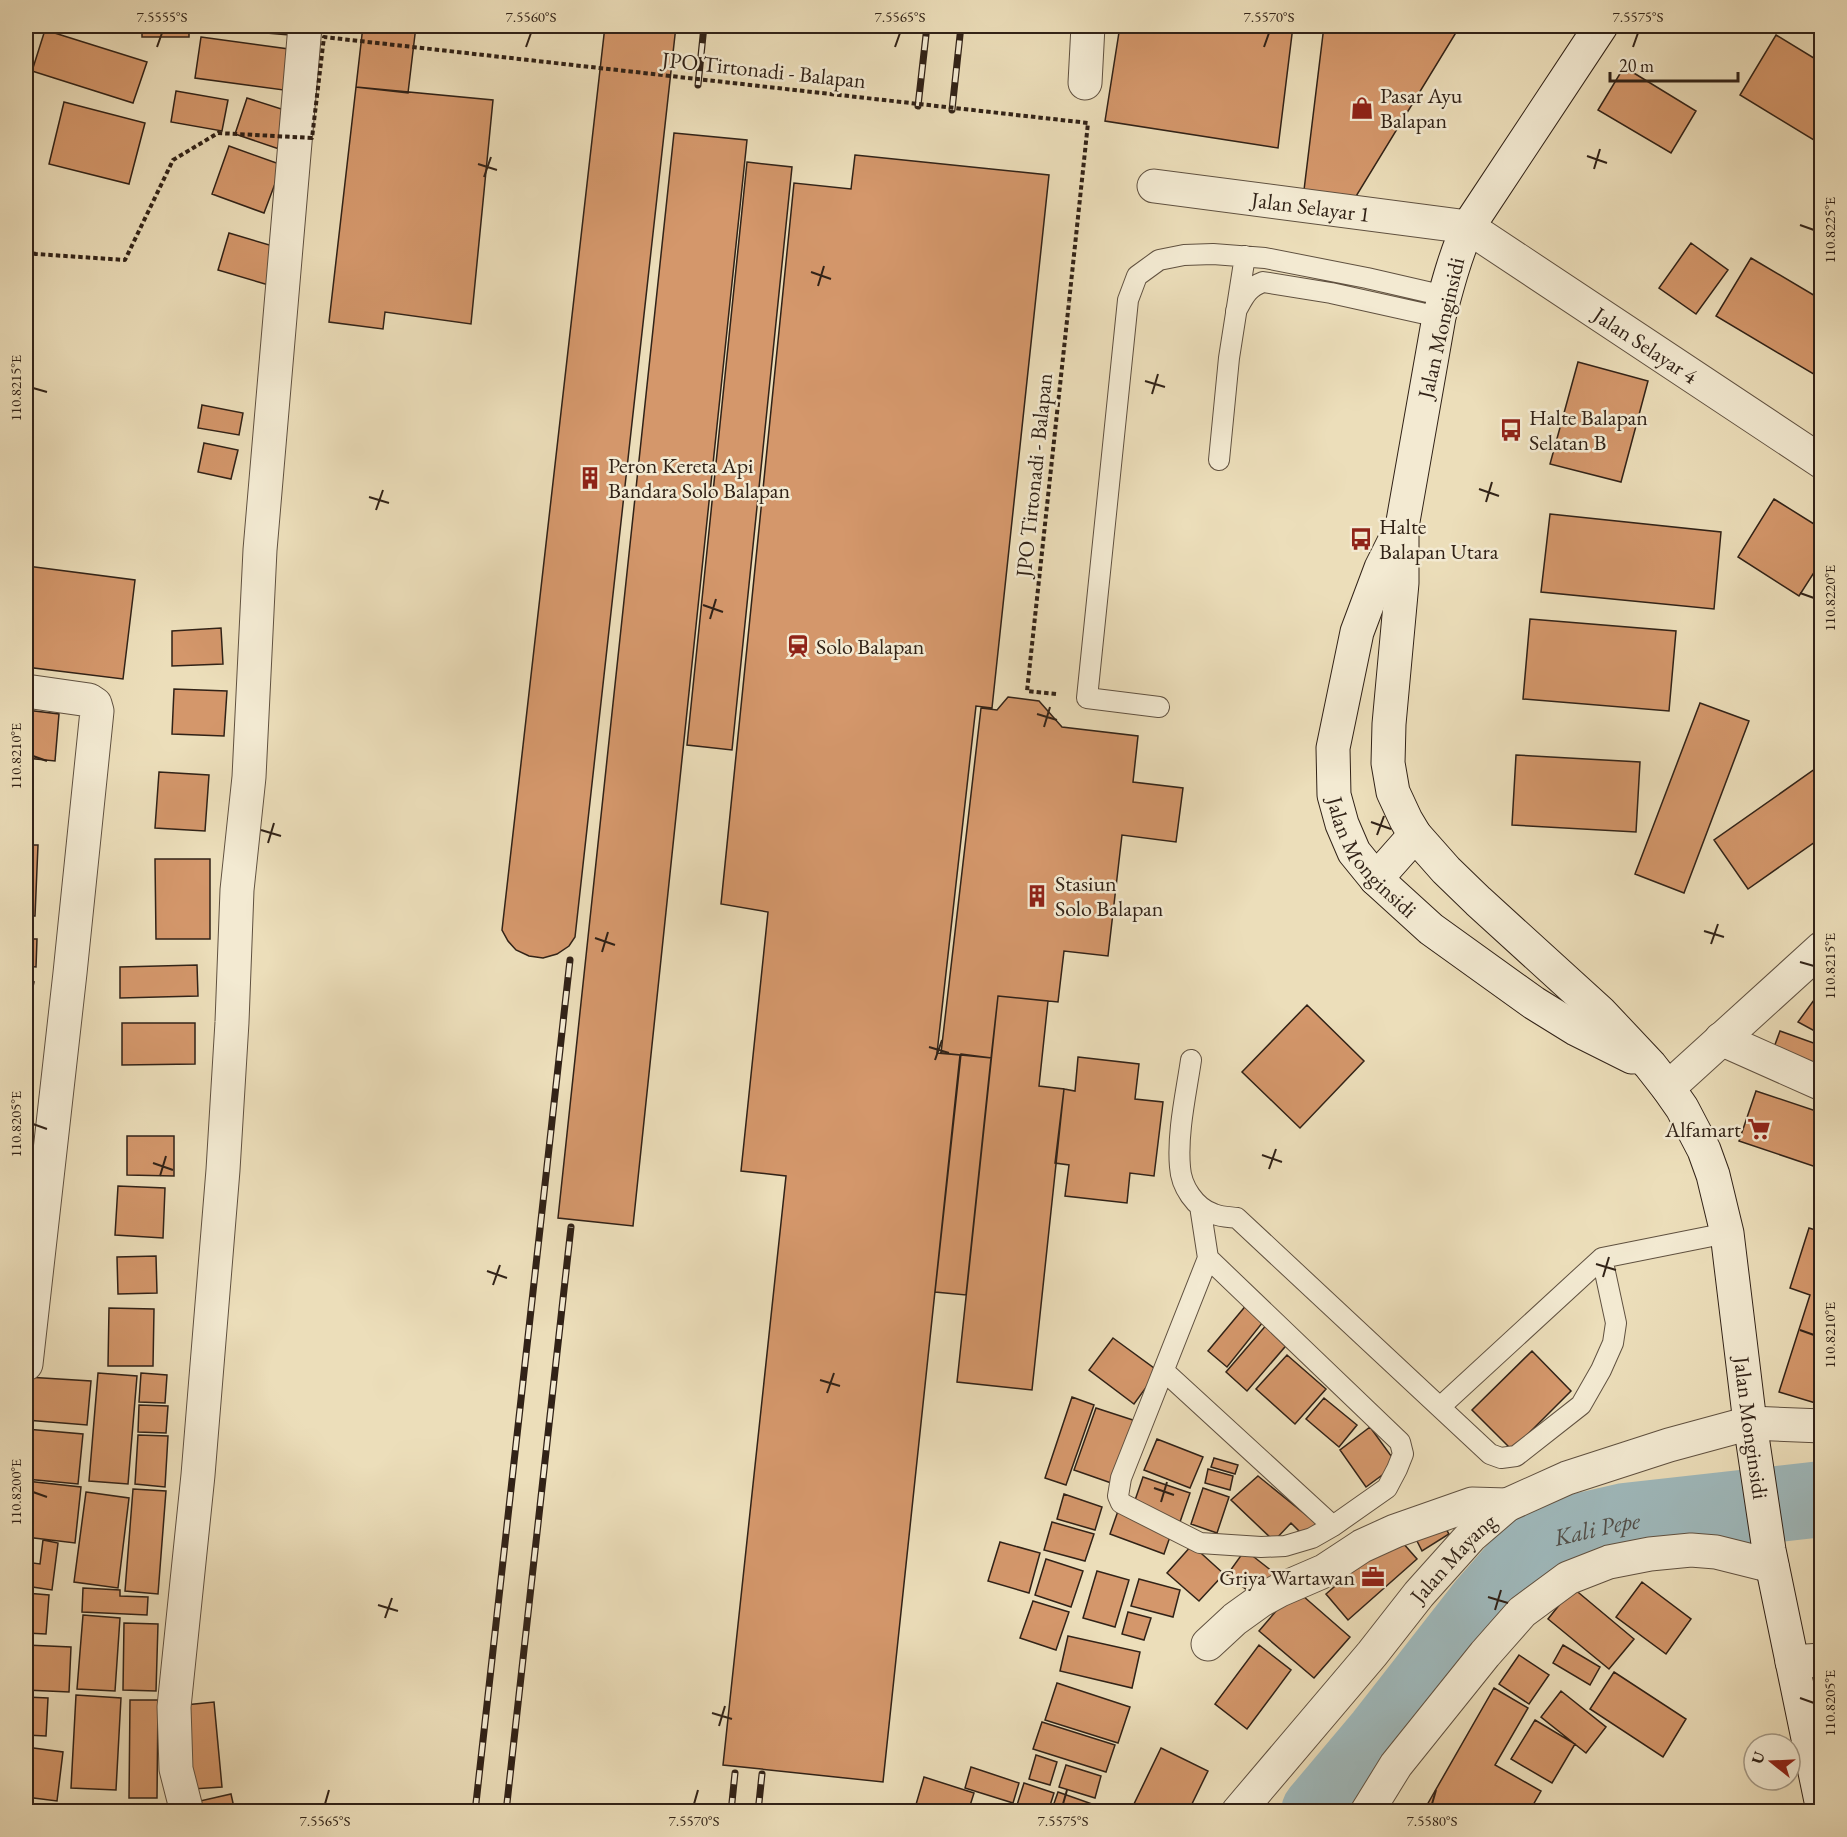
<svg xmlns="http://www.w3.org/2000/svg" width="1847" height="1837" font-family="'EB Garamond',serif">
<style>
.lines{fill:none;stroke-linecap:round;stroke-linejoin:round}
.river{stroke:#9fb9bc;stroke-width:76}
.building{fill:#d4976b;stroke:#312217;stroke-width:1.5}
.service-casing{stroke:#605140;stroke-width:22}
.minor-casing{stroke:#605140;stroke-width:35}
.tertiary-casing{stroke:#605140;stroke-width:35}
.secondary-casing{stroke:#312217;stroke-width:35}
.path{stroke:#312217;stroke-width:4;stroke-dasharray:4.5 3;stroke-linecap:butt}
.service{stroke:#f3ead2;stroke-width:20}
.minor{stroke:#f3ead2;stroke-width:33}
.tertiary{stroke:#f3ead2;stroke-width:33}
.secondary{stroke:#f3ead2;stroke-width:33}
.rail-casing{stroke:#312217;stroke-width:7}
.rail{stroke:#f3ead2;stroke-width:4.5;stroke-dasharray:14;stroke-linecap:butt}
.path-bridge{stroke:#312217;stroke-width:4;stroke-dasharray:4.5 3;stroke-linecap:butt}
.ticks{fill:none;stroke:#312217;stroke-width:2}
.labels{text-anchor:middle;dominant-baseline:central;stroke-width:5;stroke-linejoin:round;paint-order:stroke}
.street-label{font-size:22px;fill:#312217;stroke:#f3ead2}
.poi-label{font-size:22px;fill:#312217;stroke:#f3ead2;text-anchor:start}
.water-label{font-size:24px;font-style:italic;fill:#524f49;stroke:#f3ead2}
.neatline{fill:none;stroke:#312217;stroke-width:2}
.ticks-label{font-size:15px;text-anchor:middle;fill:#312217}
</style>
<rect width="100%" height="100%" fill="#ecdeba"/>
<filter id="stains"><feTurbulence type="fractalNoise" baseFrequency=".00333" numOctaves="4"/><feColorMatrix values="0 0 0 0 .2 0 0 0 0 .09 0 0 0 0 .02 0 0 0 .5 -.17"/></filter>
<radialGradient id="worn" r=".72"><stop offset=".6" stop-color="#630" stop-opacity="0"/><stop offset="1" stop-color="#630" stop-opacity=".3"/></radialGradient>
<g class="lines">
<path class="river" id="s1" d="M1319,1812L1383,1736L1486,1604L1542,1540L1625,1521L1822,1499"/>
</g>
<path class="building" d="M78,26H126L125,33Z
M142,26H189V37H142Z
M242,26H302L301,36L242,31Z
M363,26H416L408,93L356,87Z
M605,26H676L575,937L569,946L557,954L543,958L529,956L516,950L508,941L502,930Z
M1120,26H1293L1278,148L1105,121Z
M1324,26H1460L1355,198L1304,190Z
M45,30L147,62L133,103L32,71Z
M1776,35L1822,63V145L1740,95Z
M201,37L296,50L291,91L195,78Z
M1624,67L1696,111L1671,153L1598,110Z
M356,87L493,100L471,324L385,312L383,329L329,322Z
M176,91L228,100L222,131L171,122Z
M247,98L297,114L285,151L235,134Z
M64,102L145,123L129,184L49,164Z
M674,133L747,140L633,1226L558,1218Z
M229,146L282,165L264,213L212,194Z
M855,155L1049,175L992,708L976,706L937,1053L960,1055L883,1782L723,1765L786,1176L741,1171L768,912L721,904L794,183L851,189Z
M747,162L792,167L732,750L687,745Z
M229,233L283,249L272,286L218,270Z
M1691,243L1728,270L1696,314L1659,288Z
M1751,258L1822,300V379L1716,316Z
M1578,362L1648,381L1621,482L1550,464Z
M202,405L243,413L239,435L198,428Z
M204,443L238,450L231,479L198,472Z
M1774,499L1822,529V560L1799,596L1738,557Z
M1550,514L1721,532L1714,609L1541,592Z
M27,566L135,580L123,679L26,667Z
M1530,619L1676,631L1669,711L1523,699Z
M221,628L223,664L172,666V631Z
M174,689L227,691L224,736L172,734Z
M1008,697L1039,701L1062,727L1138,736L1133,782L1183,788L1176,842L1122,835L1108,956L1064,951L1058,1002L998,996L991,1058L941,1053L981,708L997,710Z
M1700,703L1749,721L1684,893L1635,874Z
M26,710L59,714L55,761L26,758Z
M1516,755L1640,762L1636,832L1512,825Z
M1822,764V837L1748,889L1714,840Z
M159,772L209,775L205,831L155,828Z
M26,845H38L35,916H26Z
M155,859H210V939H156Z
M26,939H37L36,967L26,966Z
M197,965L198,996L120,998V967Z
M26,981L34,982L27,1016H26Z
M1822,989V1035L1798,1022Z
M998,996L1048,1001L1039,1086L1064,1089L1032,1390L957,1382Z
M1307,1005L1364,1061L1300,1128L1242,1072Z
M122,1023H195V1064L122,1065Z
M1780,1031L1822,1046V1068L1773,1050Z
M961,1054L991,1058L966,1295L935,1292Z
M1078,1057L1139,1064L1135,1099L1163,1102L1154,1176L1130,1173L1127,1203L1065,1196L1069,1165L1055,1163L1064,1089L1075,1091Z
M1756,1091L1822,1113V1169L1739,1141Z
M127,1136H174V1176L127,1175Z
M118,1186L165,1188L163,1238L115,1235Z
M1809,1228L1822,1232V1405L1779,1392L1810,1295L1790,1288Z
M156,1256L157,1293L118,1294L117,1257Z
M1248,1303L1267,1317L1227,1367L1208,1351Z
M109,1308L154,1309L153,1366H108Z
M1268,1323L1290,1341L1247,1391L1226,1372Z
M1113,1338L1158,1371L1134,1404L1089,1370Z
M1532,1351L1571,1391L1512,1450L1472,1410Z
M1287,1355L1326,1389L1295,1424L1256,1389Z
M98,1373L137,1376L128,1484L89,1481Z
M141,1373L167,1375L165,1403L139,1402Z
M27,1377L91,1381L87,1425L26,1420Z
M1072,1397L1094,1405L1066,1485L1045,1478Z
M1324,1398L1357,1425L1339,1447L1306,1419Z
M139,1405L168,1406L166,1433L138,1432Z
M1096,1408L1139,1422L1117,1485L1074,1470Z
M1370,1427L1397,1464L1366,1487L1340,1450Z
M26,1429L83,1434L78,1484L26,1479Z
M138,1435L168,1436L165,1487L135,1484Z
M1157,1439L1203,1457L1190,1488L1144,1470Z
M1214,1458L1238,1465L1235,1474L1211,1467Z
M1208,1469L1233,1476L1230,1490L1205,1483Z
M1258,1476L1316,1523L1306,1538L1291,1523L1274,1541L1231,1500Z
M1143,1477L1190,1493L1180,1522L1133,1506Z
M26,1481L81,1487L75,1543L26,1537Z
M1203,1488L1229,1497L1217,1533L1191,1524Z
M133,1489L166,1491L158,1594L125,1591Z
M86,1492L129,1498L118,1588L74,1582Z
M1064,1494L1102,1507L1095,1530L1057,1519Z
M1118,1511L1172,1531L1164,1554L1110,1534Z
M1439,1517L1449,1534L1422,1551L1413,1533Z
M1052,1522L1094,1534L1085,1561L1044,1550Z
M1395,1534L1417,1559L1348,1620L1326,1594Z
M43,1540L58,1543L52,1590L26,1586V1562L40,1564Z
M1000,1542L1040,1553L1029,1593L988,1581Z
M1192,1545L1224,1574L1199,1601L1167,1573Z
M1245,1550L1277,1575L1259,1599L1227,1575Z
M1046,1559L1083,1571L1071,1607L1035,1595Z
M1097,1571L1129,1580L1115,1627L1083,1618Z
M1139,1579L1180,1590L1173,1617L1131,1606Z
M1642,1582L1691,1619L1666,1654L1616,1617Z
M83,1588L120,1590V1596L148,1597L147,1615L82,1612Z
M1573,1588L1634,1639L1609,1669L1548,1619Z
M1295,1589L1350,1637L1314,1678L1259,1631Z
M26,1593L49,1595L46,1634L26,1633Z
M1033,1601L1069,1612L1056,1650L1020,1638Z
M1128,1612L1151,1618L1144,1640L1122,1634Z
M83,1615L120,1618L115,1691L77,1689Z
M124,1623L158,1624L156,1691L123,1690Z
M1068,1636L1140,1652L1132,1688L1060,1671Z
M26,1645L71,1647L69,1692L26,1690Z
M1259,1645L1291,1670L1247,1729L1215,1704Z
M1563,1645L1600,1667L1590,1685L1553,1663Z
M1519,1655L1549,1675L1529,1704L1499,1684Z
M1614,1672L1686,1719L1663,1757L1590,1709Z
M1057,1683L1130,1707L1118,1743L1045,1720Z
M1494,1688L1528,1708L1495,1765L1541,1791L1529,1812H1423Z
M1561,1691L1606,1727L1586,1753L1541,1717Z
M76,1695L121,1698L116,1790L71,1788Z
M26,1697L48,1698L46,1736L26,1735Z
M130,1700H158L157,1798H129Z
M214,1702L222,1787L193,1789L185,1705Z
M1535,1720L1575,1744L1552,1783L1511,1759Z
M1042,1722L1115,1745L1106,1772L1033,1749Z
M26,1747L63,1752L57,1801L26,1797Z
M1161,1748L1208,1771L1188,1812H1150L1134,1804Z
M1036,1755L1057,1762L1050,1785L1029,1779Z
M1066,1765L1101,1776L1095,1798L1059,1787Z
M971,1767L1019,1783L1013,1803L965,1788Z
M924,1777L974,1793L968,1812H928L915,1808Z
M1024,1783L1054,1793L1048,1812H1038L1017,1805Z
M1058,1792L1092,1804L1090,1812H1051Z
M231,1794L235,1812H203L200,1801Z
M1004,1806L1023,1812H1003Z"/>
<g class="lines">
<g class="service-casing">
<path id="service" d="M1236,311C1244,297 1247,288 1263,282L1331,293L1439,317
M1219,460L1229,358L1245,256
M1159,707L1087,698L1128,300L1137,276L1159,260L1184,255L1213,254L1265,258L1367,278L1445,296
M1191,1060C1186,1094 1177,1133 1180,1167C1181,1186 1195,1208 1214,1214C1221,1217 1230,1217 1237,1218L1490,1454L1501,1458L1516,1456L1581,1405L1601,1370L1613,1343L1616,1323L1602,1258
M1200,1206L1208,1258L1121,1478L1118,1496L1121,1503L1200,1543L1261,1547L1285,1546L1312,1538L1333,1526L1387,1488L1397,1469L1403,1454L1400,1442L1208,1258
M1164,1371L1333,1526
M1440,1407L1602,1258L1727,1233"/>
</g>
<g class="minor-casing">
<g id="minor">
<path d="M1085,83L1088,26"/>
<path id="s2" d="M1154,186L1468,227L1822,462"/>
<path d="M26,691L89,700L95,704L97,711L70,973L26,1364"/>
<path d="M1721,1039L1822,1084"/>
<path d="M1208,1644L1235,1619L1260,1601L1280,1590L1324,1571L1362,1546L1395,1531L1472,1504L1507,1505"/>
<path d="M1792,1662L1822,1660"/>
<path d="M187,1812L176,1769L174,1707L198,1475L223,1170L232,1022L237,890L249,777L260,550L305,26"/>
<path id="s3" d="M1238,1812L1372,1654L1419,1594L1471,1536L1507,1505L1567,1478L1669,1445L1750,1423L1822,1426"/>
<path d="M1367,1812L1396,1765L1485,1654L1522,1612L1568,1578L1609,1562L1650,1554L1691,1550L1716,1552L1772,1566"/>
</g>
</g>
<g class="tertiary-casing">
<path id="tertiary" d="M1668,1088L1822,948"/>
</g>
<g class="secondary-casing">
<g id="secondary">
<path id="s4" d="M1601,26L1468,227C1455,256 1447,287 1439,317L1402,527V583L1389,724L1388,763L1393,792L1406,820L1415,835L1446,870L1478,901L1601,1013L1650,1065L1668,1088L1682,1108L1704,1150L1713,1175L1727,1233L1750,1423L1769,1550L1822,1806"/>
<path id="s5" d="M1398,534L1381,568L1357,632L1333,748L1334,795L1342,824L1354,852L1376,879L1431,929L1534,1003L1576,1029L1632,1057"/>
<path d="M1376,879L1415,835"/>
</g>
</g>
<path class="path" d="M1056,694L1027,691L1069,302"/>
<use href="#service" class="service"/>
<use href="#minor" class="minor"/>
<use href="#tertiary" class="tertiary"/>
<use href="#secondary" class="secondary"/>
<g class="rail-casing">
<path id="rail" d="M698,85L704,26
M918,106L927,26
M952,110L961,26
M475,1812L570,960
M506,1812L571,1227
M731,1812L735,1773
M758,1812L762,1774"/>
</g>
<use href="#rail" class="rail"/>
<path class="path-bridge" d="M26,252L36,254L125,260L173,160L218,133L312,138L324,37L1088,123L1069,302"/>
</g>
<path class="ticks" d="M157,47L162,33M526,47L531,33M895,47L900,33M1264,47L1269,33M1633,47L1638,33M1587,156L1607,163M478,164L497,170M1594,169L1600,149M484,177L491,157M1800,225L1814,230M811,272L831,279M818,286L824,266M1145,381L1165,387M33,388L47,392M1152,394L1158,374M1479,489L1499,496M369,497L389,503M1486,502L1492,482M376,510L383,490M1800,593L1814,598M703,605L723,612M710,619L716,599M1037,714L1057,720M1044,727L1050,707M33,756L47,761M1371,822L1391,829M261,830L281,836M1377,835L1384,816M268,843L274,823M1704,931L1724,937M595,938L615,945M1711,944L1718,924M602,952L608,932M1800,962L1814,966M929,1047L949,1053M935,1060L942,1040M33,1124L47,1129M1262,1155L1282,1162M153,1163L173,1170M1269,1169L1276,1149M160,1176L166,1156M1596,1264L1616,1270M487,1271L507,1278M1603,1277L1609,1257M493,1285L500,1265M1800,1330L1814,1335M820,1380L840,1386M827,1393L834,1373M1154,1488L1174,1495M33,1492L47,1497M1161,1502L1167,1482M1488,1597L1508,1603M378,1605L398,1611M1495,1610L1501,1590M385,1618L392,1598M1800,1698L1814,1703M712,1713L732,1719M719,1726L725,1706M325,1804L329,1790M694,1804L698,1790M1063,1804L1067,1790M1432,1804L1436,1790"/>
<defs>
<g id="shop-bare" transform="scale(1.8)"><path d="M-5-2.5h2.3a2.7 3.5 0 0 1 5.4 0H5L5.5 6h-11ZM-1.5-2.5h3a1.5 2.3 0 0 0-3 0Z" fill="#8f2418" stroke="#f3ead2" stroke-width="2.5" paint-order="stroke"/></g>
<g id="bus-bare" transform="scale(1.8)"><path d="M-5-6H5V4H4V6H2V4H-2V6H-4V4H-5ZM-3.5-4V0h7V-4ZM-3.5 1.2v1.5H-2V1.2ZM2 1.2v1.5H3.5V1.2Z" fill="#8f2418" stroke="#f3ead2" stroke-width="2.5" paint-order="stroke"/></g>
<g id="building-bare" transform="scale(1.8)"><path d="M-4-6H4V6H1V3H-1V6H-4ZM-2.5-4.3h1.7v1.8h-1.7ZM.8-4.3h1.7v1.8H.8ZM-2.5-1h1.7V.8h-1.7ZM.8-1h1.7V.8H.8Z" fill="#8f2418" stroke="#f3ead2" stroke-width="2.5" paint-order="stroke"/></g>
<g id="station-bare" transform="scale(1.8)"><path d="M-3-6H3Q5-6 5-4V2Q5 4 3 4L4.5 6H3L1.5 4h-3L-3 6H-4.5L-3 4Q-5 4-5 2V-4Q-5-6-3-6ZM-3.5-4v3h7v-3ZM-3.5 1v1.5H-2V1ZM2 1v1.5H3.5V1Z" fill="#8f2418" stroke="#f3ead2" stroke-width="2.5" paint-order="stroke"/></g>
<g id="supermarket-bare" transform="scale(1.8)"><path d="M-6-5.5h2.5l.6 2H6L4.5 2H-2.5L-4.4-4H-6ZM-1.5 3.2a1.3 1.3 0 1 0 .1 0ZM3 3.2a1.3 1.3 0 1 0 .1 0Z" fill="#8f2418" stroke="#f3ead2" stroke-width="2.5" paint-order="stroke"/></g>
<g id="office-bare" transform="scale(1.8)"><path d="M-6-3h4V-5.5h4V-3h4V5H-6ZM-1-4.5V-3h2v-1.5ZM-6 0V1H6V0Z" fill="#8f2418" stroke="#f3ead2" stroke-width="2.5" paint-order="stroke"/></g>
</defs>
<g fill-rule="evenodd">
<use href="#shop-bare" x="1362" y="108"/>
<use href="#bus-bare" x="1511" y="430"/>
<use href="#building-bare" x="590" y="478"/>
<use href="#bus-bare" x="1361" y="539"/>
<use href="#station-bare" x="798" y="646"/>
<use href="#building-bare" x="1037" y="896"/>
<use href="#supermarket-bare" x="1759" y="1129"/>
<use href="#office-bare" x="1373" y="1577"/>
</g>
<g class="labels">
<g class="street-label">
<text transform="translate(764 70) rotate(6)">JPO Tirtonadi - Balapan</text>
<text stroke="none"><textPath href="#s2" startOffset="158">Jalan Selayar 1</textPath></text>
<text transform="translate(1441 328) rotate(-77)">Jalan Monginsidi</text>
<text stroke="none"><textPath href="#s2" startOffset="530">Jalan Selayar 4</textPath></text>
<text transform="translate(1034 475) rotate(-84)">JPO Tirtonadi - Balapan</text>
<text stroke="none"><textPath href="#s5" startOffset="346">Jalan Monginsidi</textPath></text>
<text stroke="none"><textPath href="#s4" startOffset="1576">Jalan Monginsidi</textPath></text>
<text stroke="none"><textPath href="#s3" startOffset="333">Jalan Mayang</textPath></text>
</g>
<g class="poi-label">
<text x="1380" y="95">Pasar Ayu<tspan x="1380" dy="25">Balapan</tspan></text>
<text x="1529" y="417">Halte Balapan<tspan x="1529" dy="25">Selatan B</tspan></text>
<text x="608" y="465">Peron Kereta Api<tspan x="608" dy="25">Bandara Solo Balapan</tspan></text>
<text x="1379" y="526">Halte<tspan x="1379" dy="25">Balapan Utara</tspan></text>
<text x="816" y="646">Solo Balapan</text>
<text x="1055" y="883">Stasiun<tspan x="1055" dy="25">Solo Balapan</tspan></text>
<text x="1741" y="1129" text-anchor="end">Alfamart</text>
<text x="1355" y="1577" text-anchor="end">Griya Wartawan</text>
</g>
<g class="water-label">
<text stroke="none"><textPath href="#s1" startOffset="408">Kali Pepe</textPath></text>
</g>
</g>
<rect width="1847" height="1837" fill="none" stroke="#ecdeba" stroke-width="66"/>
<g transform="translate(1772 1762) rotate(288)"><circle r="28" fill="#f3ead2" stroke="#a59a87" stroke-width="1.5"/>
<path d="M0-4.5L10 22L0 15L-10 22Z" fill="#8f2418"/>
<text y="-9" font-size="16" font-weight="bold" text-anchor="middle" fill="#312217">U</text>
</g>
<path d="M1610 72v9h128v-9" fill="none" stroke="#312217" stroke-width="3"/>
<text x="1619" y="72" font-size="18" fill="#312217" stroke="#f3ead2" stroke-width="4.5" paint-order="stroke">20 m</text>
<rect x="33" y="33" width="1781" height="1771" class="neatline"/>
<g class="ticks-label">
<text x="162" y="22">7.5555°S</text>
<text x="531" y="22">7.5560°S</text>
<text x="900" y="22">7.5565°S</text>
<text x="1269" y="22">7.5570°S</text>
<text x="1638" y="22">7.5575°S</text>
<text transform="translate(1830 230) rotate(-90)" y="5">110.8225°E</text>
<text transform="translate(16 388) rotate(-90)" y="5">110.8215°E</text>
<text transform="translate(1830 598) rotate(-90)" y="5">110.8220°E</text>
<text transform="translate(16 756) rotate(-90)" y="5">110.8210°E</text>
<text transform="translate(1830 966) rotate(-90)" y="5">110.8215°E</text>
<text transform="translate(16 1124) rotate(-90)" y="5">110.8205°E</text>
<text transform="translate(1830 1335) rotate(-90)" y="5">110.8210°E</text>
<text transform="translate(16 1492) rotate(-90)" y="5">110.8200°E</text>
<text transform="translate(1830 1703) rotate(-90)" y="5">110.8205°E</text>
<text x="325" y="1826">7.5565°S</text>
<text x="694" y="1826">7.5570°S</text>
<text x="1063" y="1826">7.5575°S</text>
<text x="1432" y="1826">7.5580°S</text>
</g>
<rect width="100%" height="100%" filter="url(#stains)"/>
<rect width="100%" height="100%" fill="url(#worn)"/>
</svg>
